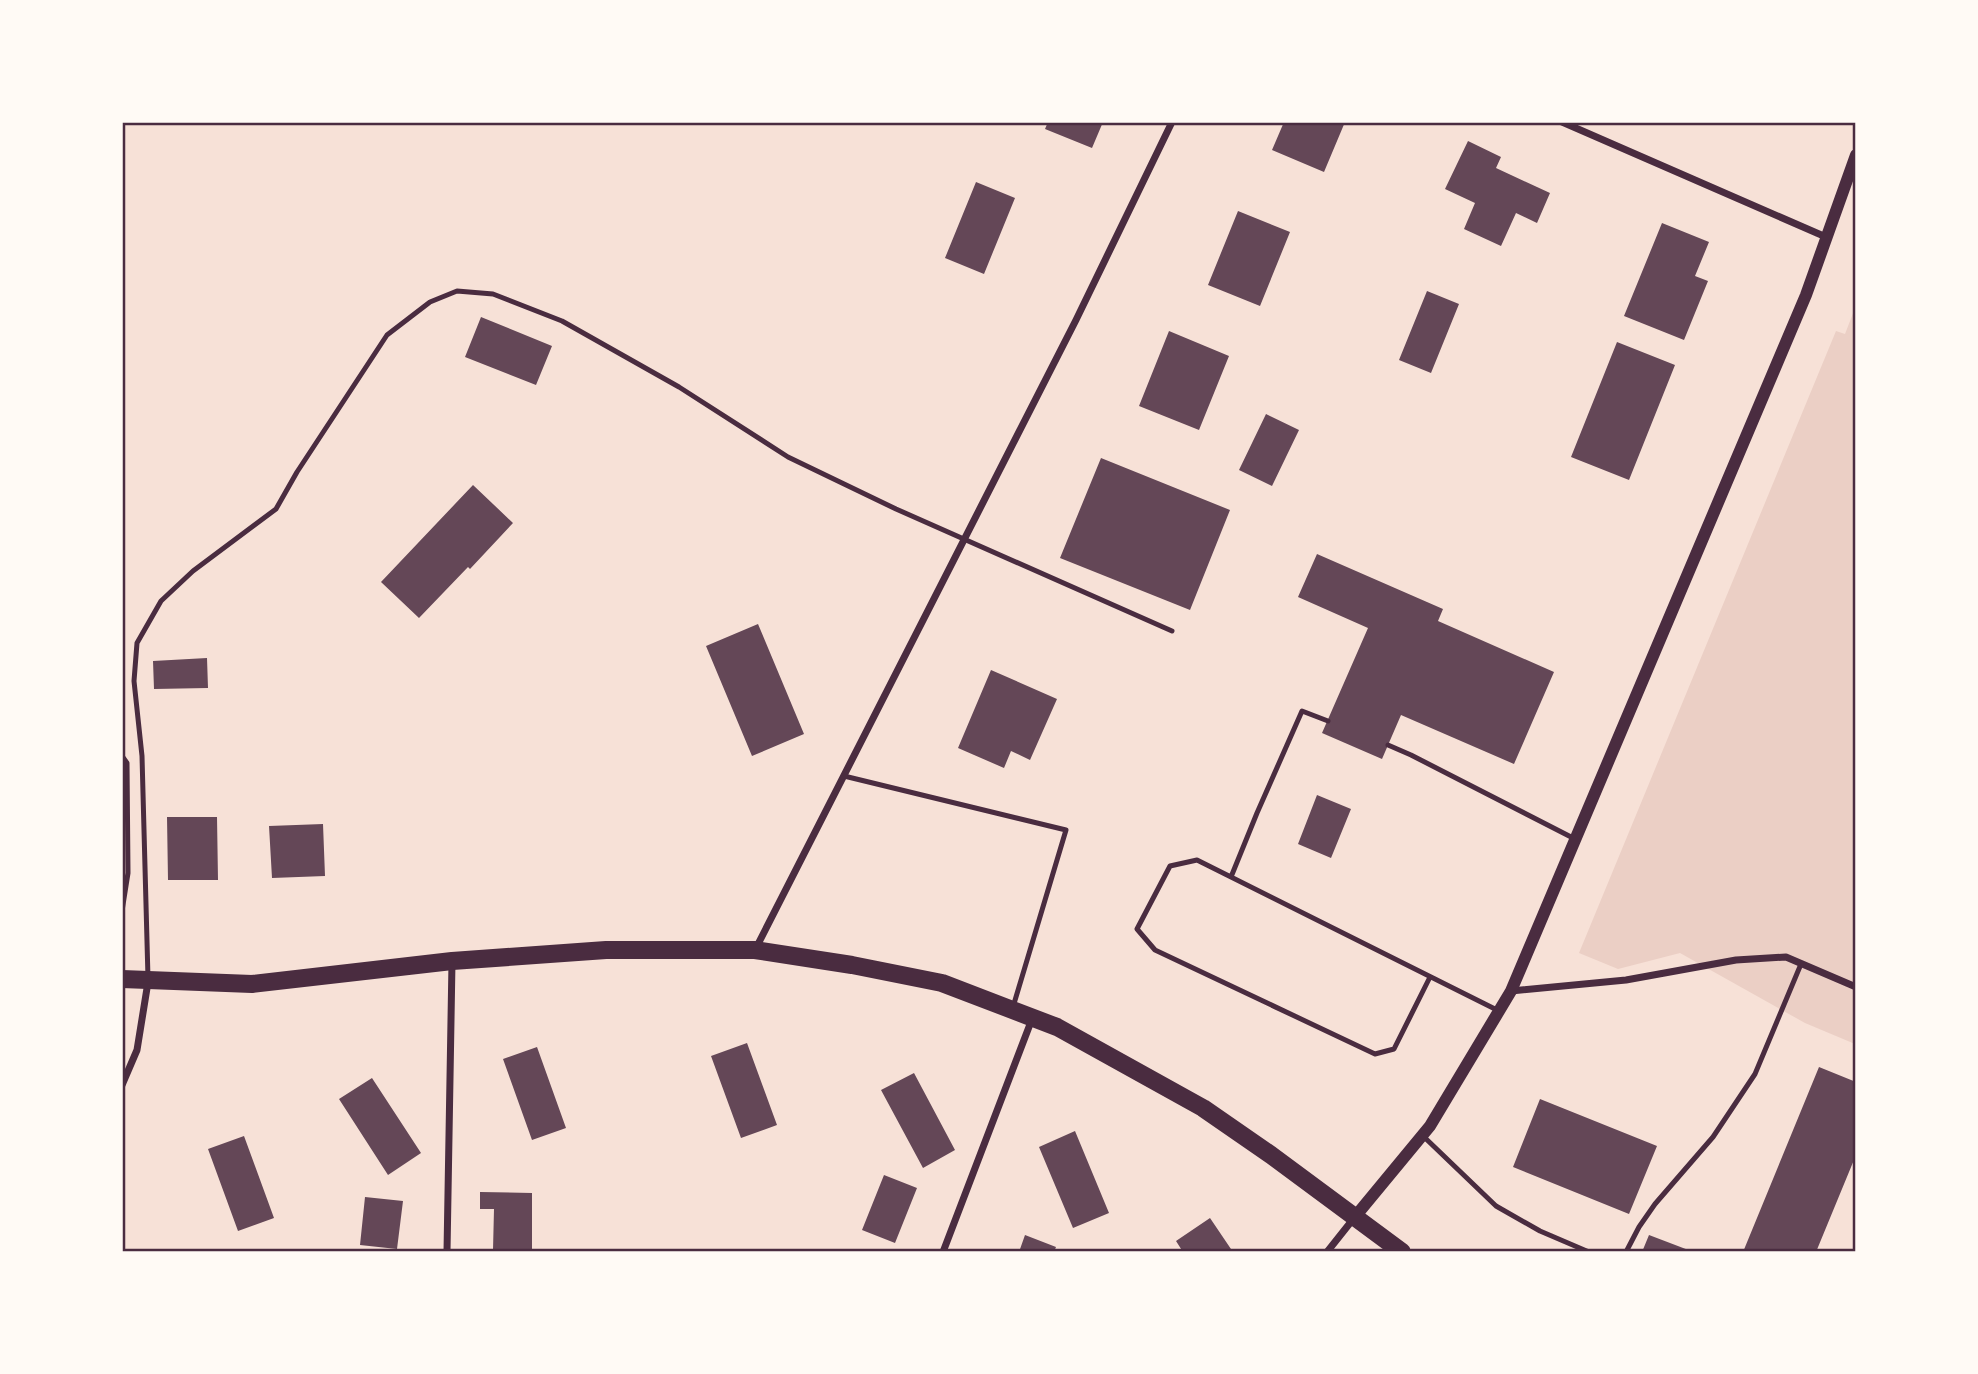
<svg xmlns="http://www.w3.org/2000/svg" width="1978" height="1374" font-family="'Work Sans',sans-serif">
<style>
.green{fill:#ebcfc5}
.building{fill:#644757}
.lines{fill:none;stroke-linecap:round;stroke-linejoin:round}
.service{stroke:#4a2c40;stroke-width:5}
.minor{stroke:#4a2c40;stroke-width:7}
.tertiary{stroke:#4a2c40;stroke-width:12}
.primary{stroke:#4a2c40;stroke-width:18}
.neatline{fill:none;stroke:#4a2c40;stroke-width:2.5}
</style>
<rect width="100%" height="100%" fill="#f7e1d7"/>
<path class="green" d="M1855,308V1044L1805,1023L1680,953L1618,969L1579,953L1836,331L1845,334Z"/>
<path class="building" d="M1048,122H1103L1092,148L1045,129Z
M1284,122H1345L1324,172L1272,150Z
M1468,141L1501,157L1496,168L1550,193L1537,223L1516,213L1501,246L1464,229L1475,203L1445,189Z
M976,182L1015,198L984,274L945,258Z
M1238,211L1290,232L1260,306L1208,285Z
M1662,223L1709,242L1695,276L1708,281L1684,340L1624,316Z
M1427,291L1459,304L1431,373L1399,360Z
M481,317L552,346L536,385L465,357Z
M1169,331L1229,356L1199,430L1139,406Z
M1617,342L1675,365L1629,480L1571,457Z
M1266,414L1299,430L1272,486L1239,470Z
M1101,458L1230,510L1190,610L1060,558Z
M473,485L513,523L470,569L468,567L419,618L381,582Z
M1317,554L1443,609L1438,621L1554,672L1514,764L1401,715L1382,759L1322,733L1368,628L1298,597Z
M758,624L804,734L752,756L706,646Z
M207,658L208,688L154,689L153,661Z
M991,670L1057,699L1030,760L1011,751L1004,768L958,748Z
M1317,795L1351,809L1331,858L1298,844Z
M167,817H217L218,880H168Z
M323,824L325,876L272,878L269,826Z
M747,1043L777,1125L741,1138L711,1056Z
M537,1047L566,1128L532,1140L503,1059Z
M1819,1067L1856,1082V1155L1816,1252H1743Z
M914,1073L955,1150L923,1168L881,1090Z
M372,1078L421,1153L388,1175L339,1099Z
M1540,1099L1657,1146L1629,1214L1513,1167Z
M1075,1131L1109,1213L1073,1228L1039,1147Z
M244,1136L274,1218L238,1231L208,1149Z
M884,1175L917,1188L895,1243L862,1230Z
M480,1192L532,1193V1251L493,1250L494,1209H480Z
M365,1197L403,1201L397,1249L360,1245Z
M1210,1218L1233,1252H1183L1176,1241Z
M1025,1235L1056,1247L1054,1252H1019Z
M1649,1235L1691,1251V1252H1642Z"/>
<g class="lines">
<path class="service" d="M1388,745L1411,755L1575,839
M122,756L127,763L128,873L122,911
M844,776L1066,830L1013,1007
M1231,877L1257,813L1302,711L1328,721
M1430,977L1394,1049L1375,1054L1155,950L1137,929L1170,866L1197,860L1499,1011
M148,978L142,756L134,681L137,643L161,601L193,571L276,509L297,472L387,335L430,302L457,291L493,294L562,321L679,387L788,457L896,509L1172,631
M1422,1135L1496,1206L1540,1231L1589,1252
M1626,1252L1639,1227L1655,1204L1713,1137L1755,1074L1801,964"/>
<path class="minor" d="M1562,122L1826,237
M755,950L1076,320L1172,122
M1511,991L1626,980L1736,960L1786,957L1856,987
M122,1085L137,1050L148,982
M447,1252L452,962
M943,1252L1032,1019
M1327,1252L1354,1218"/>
<path class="tertiary" d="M1354,1218L1430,1126L1511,991L1806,295L1856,155"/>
<path class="primary" d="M122,979L252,984L452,961L606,950H755L852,965L942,983L1057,1027L1203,1108L1271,1155L1402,1252"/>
</g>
<rect width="1978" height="1374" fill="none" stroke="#fffaf5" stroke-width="248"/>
<rect x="124" y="124" width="1730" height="1126" class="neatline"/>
</svg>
